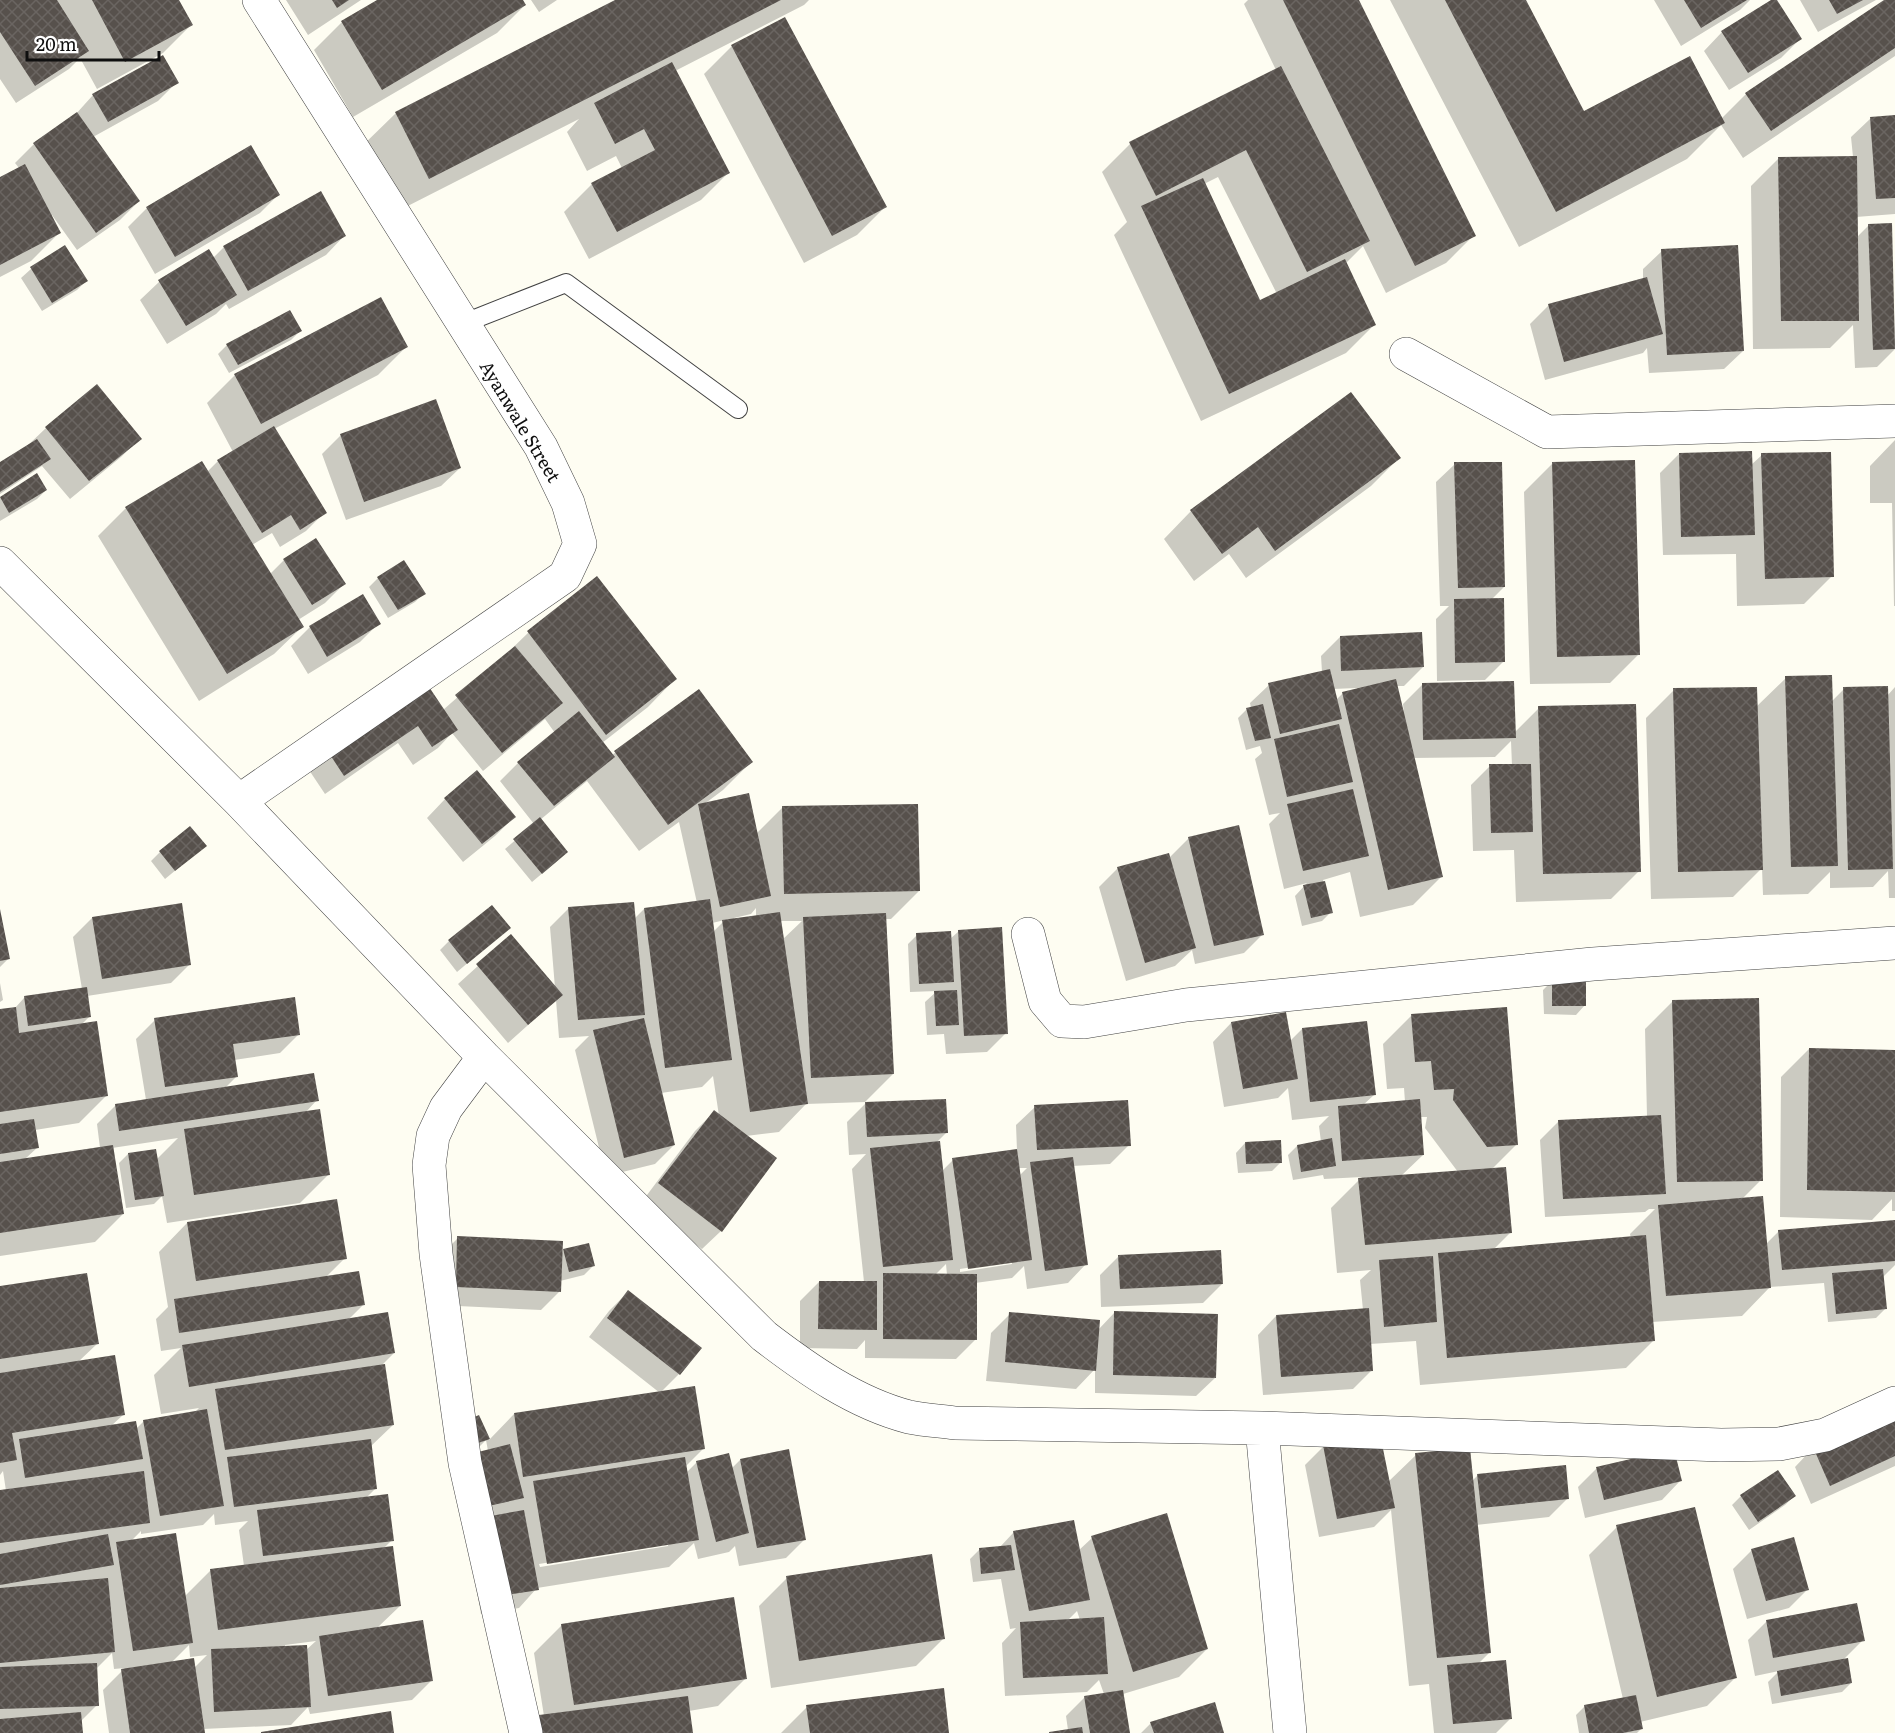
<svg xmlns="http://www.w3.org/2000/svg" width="1895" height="1733" font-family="Literata,serif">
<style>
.shadow{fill:#0003;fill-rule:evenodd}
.building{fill:url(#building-cross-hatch)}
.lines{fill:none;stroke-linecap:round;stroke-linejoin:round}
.service-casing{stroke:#424242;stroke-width:20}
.minor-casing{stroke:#424242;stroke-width:34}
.service{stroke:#fff;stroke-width:18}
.minor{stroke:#fff;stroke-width:33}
.labels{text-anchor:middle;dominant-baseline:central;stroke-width:6;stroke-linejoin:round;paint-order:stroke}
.street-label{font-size:18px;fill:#0f0f0f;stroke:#fff}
</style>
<defs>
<pattern id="building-cross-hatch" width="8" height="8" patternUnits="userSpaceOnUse" patternTransform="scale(1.5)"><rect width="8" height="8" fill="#57514c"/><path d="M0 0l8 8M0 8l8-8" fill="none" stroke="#6a6561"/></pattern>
</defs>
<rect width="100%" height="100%" fill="#fefdf2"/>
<path class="shadow" d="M0,0H177L191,25L163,53L97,89L80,58L69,69L16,103L0,79Z
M286,0H361L308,35Z
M380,0H522L525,5L497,33L353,117L314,50L342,22Z
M531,0H557L539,12Z
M618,0H809L804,5L675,71L729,172L701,200L589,259L564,212L592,184L622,168L616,156L587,171L567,132L579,119L392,214L359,149L396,113Z
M1248,0H1358L1474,235L1446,263L1386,293L1363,246L1346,263L1374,325L1346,353L1201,421L1114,235L1127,222L1102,172L1130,144L1276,70L1244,4ZM1218,177L1277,294L1260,302L1204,184Z
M1390,0H1524L1584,113L1721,119L1746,94L1886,0H1895V56L1743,158L1721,125L1687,159L1519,247Z
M1654,0H1750L1740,10L1681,46Z
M1774,0L1800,39L1781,58L1729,90L1704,51L1722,32Z
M1800,0H1876L1818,32Z
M732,46L885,207L857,235L804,263L704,74Z
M177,82L158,101L93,137L139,201L120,220L77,250L52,215L51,216L59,233L31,261L0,277V178L19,168L15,163L34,144L75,115L93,95Z
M1895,117V214L1856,217V238L1868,226L1891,225L1895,349L1877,367L1855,368L1853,325L1830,348L1753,349L1751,186L1779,158L1853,157L1851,137L1870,119Z
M278,195L260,213L155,274L128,227L147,208Z
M344,236L326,255L229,309L226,304L216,314L167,344L140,300L159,282L208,251L213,258L224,247Z
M65,247L86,281L77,290L42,311L21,278L31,269Z
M1662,251L1743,351L1724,369L1649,373L1647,348L1643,353L1545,380L1530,324L1549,305L1643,279V269Z
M300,331L291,340L229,373L218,354L227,345Z
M406,347L378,375L274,429L325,512L306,531L280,547L272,533L252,545L270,574L284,560L344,584L325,603L298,620L302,627L274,654L199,701L98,536L126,508L207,472L218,461L233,452L207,403L235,375Z
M97,386L140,438L121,457L70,499L42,466L0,494V464L26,447L46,428Z
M341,435L460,468L441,486L346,520L322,454Z
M1895,440V606H1894L1892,503H1870V466Z
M1679,454L1751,465L1762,455L1832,576L1804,604L1737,606L1736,554L1663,555L1660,473Z
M1399,458L1371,486L1246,578L1229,554L1194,581L1164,539L1191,511Z
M1455,464L1504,587L1491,600L1504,661L1485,680L1437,681L1436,619L1449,606H1440L1436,482Z
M1552,464L1638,655L1610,683L1530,684L1524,492Z
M37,475L46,490L37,499L0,521V498Z
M378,578L424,593L415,602L388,618L369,587Z
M597,578L675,679L648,707L602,743L612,755L699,691L751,762L723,790L703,805L756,834L783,807L919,891L891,919H885L893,1074L865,1102L806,1104L779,1132L746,1136L721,1231L702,1249L641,1203L695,1131L714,1112L719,1116L713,1076L702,1087L661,1093L674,1145L655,1164L606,1176L575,1050L589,1036L559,1038L556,1000L508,1043L458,984L511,936L555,988L550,927L569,908L634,919L644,909L697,903L679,822L639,851L587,781L540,820L557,861L532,882L505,849L534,824L500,781L518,763L555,733L545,719L483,771L452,733L438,748L413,765L398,743L325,794L307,767L443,710L500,660L528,633ZM756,908V917L734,920V918L751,914ZM725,920L713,932L712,923ZM780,921H802L782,940Z
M362,596L379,623L360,642L308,674L291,646L310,627Z
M1340,637L1423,667L1404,686H1396L1404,713L1403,704L1422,685L1514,733L1539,708L1639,871L1611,899L1516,902L1514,850L1473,851L1471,785L1490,766H1512L1511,741L1495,757L1413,758L1441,877L1413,905L1360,917L1350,872L1323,880L1331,912L1322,921L1302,926L1295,896L1307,883L1284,889L1269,824L1280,813L1269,815L1255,759L1262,753L1260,746L1246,750L1238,718L1247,709L1251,708L1250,703L1269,685L1322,672L1321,656ZM1357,688V690L1343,693L1336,700L1333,689Z
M1786,678L1832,701L1844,689L1887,696L1895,687V898H1889L1888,871L1873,887L1830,888V872L1808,894L1763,895L1762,868L1733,897L1651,899L1646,718L1674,690L1756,707Z
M445,799L514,817L495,836L463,862L427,818Z
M1189,838L1263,934L1244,953L1195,964L1192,950L1175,966L1126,981L1099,887L1118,868L1169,858Z
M205,846L165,879L151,861L160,852Z
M0,911L9,958L0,967Z
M92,918L190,964L171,983L87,996L90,1016L81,1025L107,1095L79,1123L35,1130L38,1147L25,1159L100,1148L97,1124L116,1105L146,1100L136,1039L155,1020L299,1034L280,1053L234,1060L236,1077L224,1089L317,1100L305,1113L328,1175L300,1203L167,1223L162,1196L154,1204L126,1208L119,1163L128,1154L157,1159L178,1138L112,1148L123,1214L95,1242L0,1256V1011L15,1008L24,998L82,989L73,937Z
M509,928L457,972L440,950L449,941Z
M959,931L1006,1033L987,1052L946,1054L944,1034L927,1035L925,1002L937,991L910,992L908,944L917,935L950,939Z
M1552,981L1585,1005L1576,1015L1544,1014L1543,990Z
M0,983L3,1000L0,1002Z
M1673,1001L1761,1180L1742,1199L1766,1244L1779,1231L1895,1222V1265L1882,1278L1885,1309L1876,1318L1828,1322L1824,1283L1770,1287L1742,1316L1652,1322L1654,1340L1626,1368L1420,1385L1416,1341L1370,1344L1372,1370L1353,1389L1263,1395L1258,1335L1276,1316L1363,1310L1360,1280L1371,1270L1337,1273L1331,1208L1362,1177L1324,1179L1323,1175L1293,1180L1288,1155L1297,1146L1321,1142L1319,1126L1329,1116L1292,1120L1288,1088L1278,1098L1224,1107L1213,1042L1231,1023L1290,1041L1302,1029L1374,1095L1363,1105L1405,1102L1404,1088L1387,1089L1383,1044L1411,1016L1517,1144L1492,1169L1510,1233L1493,1250L1631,1238L1630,1234L1655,1209H1649L1645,1212L1545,1217L1540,1140L1559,1121L1647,1117L1645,1029ZM1420,1117H1427L1425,1128L1458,1172L1401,1176L1423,1155Z
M1809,1049L1895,1051V1211H1892V1199L1872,1220L1780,1217L1781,1077Z
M866,1103L946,1133L938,1141L942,1171L953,1160L1017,1151L1016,1125L1035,1107L1129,1145L1110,1164L1072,1166L1086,1264L1068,1283L1027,1289L1024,1266L1012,1278L975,1283V1340L956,1359L865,1358V1340L857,1349L800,1348V1301L819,1282H864L852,1169L866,1154L849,1155L847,1122ZM1018,1168H1027L1019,1176ZM1012,1261V1264L960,1272V1269ZM946,1264L947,1275H935Z
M1245,1143L1281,1162L1272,1171L1238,1173L1236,1153Z
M187,1223L345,1258L325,1278L363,1305L348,1320L394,1353L380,1367L393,1425L370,1447L376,1488L366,1498L392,1540L384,1548L400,1606L377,1628L431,1681L412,1700L310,1714L308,1707L291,1725L203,1729L204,1733H109L103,1690L125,1668L114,1669L112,1653L96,1669L97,1705L81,1721L82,1733H0V1491H6L3,1471L0,1475V1287L97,1344L78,1362L123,1415L111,1426L136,1429L144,1421L194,1413L199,1408L161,1414L154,1375L181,1348L161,1351L156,1319L168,1307L159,1252ZM214,1514L215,1525L248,1521L239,1530L244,1566L210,1571L184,1597L131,1541L141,1531V1534L203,1525ZM316,1641L306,1650L285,1647V1645ZM189,1645L190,1657L207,1655L194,1668L170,1664Z
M458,1238L561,1254L564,1251L593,1266L584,1275L560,1281V1291L541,1310L437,1305L439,1257Z
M1119,1256L1222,1284L1203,1303L1101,1307L1100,1275Z
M628,1292L679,1374L660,1393L589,1337L609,1311Z
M1115,1312L1215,1378L1196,1396L1095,1393V1369L1076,1389L986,1381L991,1333L1010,1314L1098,1330Z
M1895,1412V1466L1811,1504L1795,1467L1813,1448Z
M514,1414L703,1449L686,1466V1473L697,1462L731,1469L740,1460L805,1539L786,1558L739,1566L735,1546L729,1552L698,1559L694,1543L669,1567L537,1588L519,1608L481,1614L467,1537L488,1451L486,1440L479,1447V1417L489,1440ZM668,1543V1546L540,1567L539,1564Z
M1324,1446L1388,1482L1416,1455L1472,1481L1478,1475L1568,1498L1549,1517L1476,1525L1489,1653L1478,1664L1511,1718L1496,1733H1434L1429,1684L1409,1686L1391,1510L1374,1527L1319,1537L1305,1465Z
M1673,1450L1680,1481L1662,1500L1585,1518L1578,1487L1596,1469Z
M1777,1472L1794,1496L1785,1505L1749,1530L1732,1505L1741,1496Z
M1617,1527L1735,1678L1707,1706L1640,1722L1641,1729L1637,1733H1579L1576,1715L1585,1706L1623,1699L1589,1555Z
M1014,1532L1078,1551L1092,1538L1207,1649L1179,1677L1123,1694L1129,1733H1050L1068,1730L1066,1716L1085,1697L1104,1694L1099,1680L1087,1692L1005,1696L1002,1643L1016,1628L1010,1629L1001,1579L973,1582L970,1559L979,1550L999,1548ZM1077,1611L1080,1620L1067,1621Z
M1752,1550L1807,1590L1789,1608L1747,1619L1733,1569Z
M787,1578L944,1638L916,1666L771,1688L759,1606Z
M1767,1621L1863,1640L1842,1661L1851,1683L1842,1692L1772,1704L1768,1682L1779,1671L1755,1676L1748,1640Z
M562,1625L746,1678L718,1706L689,1711L692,1733L544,1716L534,1653Z
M807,1707L948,1733H781Z
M1151,1723L1223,1733H1141Z"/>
<path class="building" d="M0,0H57L89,51L35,86L0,32Z
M92,0H179L193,25L125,62Z
M332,0H349L337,8Z
M377,0H523L526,5L382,90L341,21Z
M615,0H781L429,179L395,112Z
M1283,0H1359L1476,236L1415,266Z
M1445,0H1526L1584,111L1690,56L1725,123L1556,212Z
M1684,0H1747L1701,28Z
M1771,0H1777L1802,39L1748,73L1721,31Z
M1829,0H1863L1837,14Z
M1884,0H1895V48L1771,131L1745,93Z
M785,17L887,207L832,236L731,45Z
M163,55L179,83L108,122L92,94Z
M672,62L730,173L617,232L591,183L655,150L644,129L615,144L594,103Z
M1281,66L1370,241L1307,272L1246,150L1156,196L1129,142Z
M77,112L140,201L96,233L33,143Z
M1895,115V198L1876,199L1870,117Z
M251,145L280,195L175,257L146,207Z
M1857,156L1859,321H1781L1778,157Z
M25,164L61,233L0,265V177Z
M1203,178L1260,300L1345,259L1376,325L1229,394L1141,206Z
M321,191L346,236L248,291L223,246Z
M1892,223L1895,349L1873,350L1868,224Z
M65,245L88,281L52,303L30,267Z
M1738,245L1744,351L1667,355L1661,249Z
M209,249L237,295L186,326L158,280Z
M1647,277L1663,334L1564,362L1548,304Z
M381,297L408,347L261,424L234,374Z
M290,310L302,331L238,365L226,344Z
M97,384L142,439L89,481L45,427Z
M1351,392L1401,458L1275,551L1258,527L1222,554L1190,510Z
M436,399L461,468L364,502L340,434Z
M274,426L327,513L300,530L291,515L262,533L217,460Z
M37,439L51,459L0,492V462Z
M1752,451L1755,535L1681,537L1679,453Z
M1831,452L1834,577L1765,579L1761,453Z
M1635,460L1640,655L1557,657L1552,462Z
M202,461L304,627L227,674L125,507Z
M1454,462H1502L1505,587L1458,588Z
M37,473L47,490L9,513L0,497Z
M316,538L346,584L312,605L283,559Z
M404,560L426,594L398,610L377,577Z
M597,576L677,679L606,735L527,631Z
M363,594L381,624L327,657L309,626Z
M1504,598L1505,662L1455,663L1454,599Z
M1422,632L1424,667L1341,671L1340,636Z
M515,646L563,703L502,753L455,695Z
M1330,669L1342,719L1280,734L1268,683Z
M1832,675L1838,866L1791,867L1785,676Z
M423,678L458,730L432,747L418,726L344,776L325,747Z
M1396,679L1443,877L1388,890L1342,692Z
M1514,681L1516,738L1423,740L1422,683Z
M1888,686L1893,869L1848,870L1843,687Z
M1757,687L1763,870L1678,872L1673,688Z
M699,689L753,762L668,825L614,751Z
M1263,704L1271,738L1255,741L1246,708Z
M1636,704L1641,872L1543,874L1538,706Z
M579,711L615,757L554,806L517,762Z
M1339,724L1353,782L1287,797L1274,739Z
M1489,764H1531L1533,832L1491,833Z
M477,770L516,817L482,844L444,798Z
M1353,789L1369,856L1303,871L1287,804Z
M749,793L771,896L720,907L698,804Z
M918,804L920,891L784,894L782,806Z
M540,817L568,852L542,874L513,839Z
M1239,825L1264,935L1214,946L1188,837Z
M190,826L207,846L175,871L159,851Z
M1169,853L1196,948L1145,963L1117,867Z
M1325,881L1333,913L1311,918L1303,885Z
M710,899L732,1060L665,1068L644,908Z
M634,902L645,1015L578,1020L568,907Z
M182,903L191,965L102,979L92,917Z
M492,905L511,928L467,964L448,940Z
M0,909L10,959L0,961Z
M780,912L808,1104L750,1112L722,920Z
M886,913L894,1074L811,1078L803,917Z
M1002,927L1008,1034L964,1036L958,930Z
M951,931L954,982L919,984L916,933Z
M511,934L563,995L528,1025L476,964Z
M1552,980L1586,981V1006H1552Z
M87,987L91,1017L28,1026L24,996Z
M957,990L959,1025L936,1026L934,991Z
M295,997L300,1035L233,1044L238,1077L165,1087L154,1018Z
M1759,998L1763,1181L1677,1182L1672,1000Z
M16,1007L19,1033L97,1021L108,1096L0,1112V1009Z
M1507,1007L1518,1145L1487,1147L1453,1100L1454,1089L1434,1090L1431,1061L1415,1062L1411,1014Z
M1286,1012L1298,1079L1243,1089L1231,1022Z
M644,1018L675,1145L624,1158L593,1030Z
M1367,1021L1376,1095L1310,1102L1302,1028Z
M1809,1048L1895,1050V1192L1807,1190Z
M314,1073L319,1101L119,1131L115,1104Z
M946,1099L948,1133L867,1137L865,1102Z
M1420,1099L1424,1155L1342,1161L1338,1106Z
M1128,1100L1131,1146L1037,1150L1034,1105Z
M320,1109L330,1175L194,1195L184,1129Z
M714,1110L777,1158L722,1232L658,1183Z
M1661,1115L1666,1194L1563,1199L1558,1120Z
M34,1119L39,1148L0,1154V1124Z
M1332,1138L1336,1166L1301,1172L1297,1145Z
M1281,1140L1282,1163L1246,1164L1245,1142Z
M940,1141L953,1260L883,1267L870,1148Z
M113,1145L124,1214L0,1233V1162Z
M156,1149L164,1196L135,1200L128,1153Z
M1017,1149L1032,1260L968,1269L952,1158Z
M1073,1157L1088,1265L1045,1271L1030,1162Z
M1506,1167L1512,1233L1365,1245L1358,1178Z
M1763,1196L1771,1288L1666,1296L1658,1205Z
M337,1199L347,1259L196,1281L187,1222Z
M1895,1220V1261L1782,1270L1778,1230Z
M1646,1235L1655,1341L1447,1358L1438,1253Z
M457,1236L563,1241L561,1292L456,1287Z
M589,1243L595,1266L569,1272L563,1249Z
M1221,1250L1223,1284L1120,1289L1118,1255Z
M1433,1256L1437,1322L1384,1327L1379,1260Z
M1883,1269L1887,1309L1836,1314L1832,1273Z
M359,1271L365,1305L179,1333L174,1299Z
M87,1273L99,1344L0,1359V1286Z
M883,1273L977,1274V1340L883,1339Z
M819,1281H877V1330L818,1329Z
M628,1290L702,1348L680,1375L607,1318Z
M1369,1308L1373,1371L1281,1377L1276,1315Z
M1114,1311L1218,1314L1216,1378L1113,1375Z
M388,1312L395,1353L189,1387L182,1345Z
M1009,1312L1100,1320L1096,1371L1005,1362Z
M115,1355L125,1415L12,1433L17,1460L0,1463V1373Z
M385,1364L394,1425L225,1450L215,1389Z
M695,1386L705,1449L523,1477L514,1413Z
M207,1409L224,1506L160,1516L143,1420Z
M1895,1410V1456L1830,1486L1813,1447Z
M479,1415L490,1439L472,1445L463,1422Z
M136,1421L143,1459L25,1478L19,1439Z
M1380,1434L1395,1508L1337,1519L1323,1445Z
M371,1439L377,1489L234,1507L227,1457Z
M510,1444L524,1498L484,1507L470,1454Z
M1470,1448L1491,1653L1437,1658L1415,1453Z
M789,1449L806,1540L757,1548L740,1459Z
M1674,1449L1682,1481L1604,1500L1596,1467Z
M729,1453L749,1533L716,1542L696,1461Z
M685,1457L699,1540L547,1564L533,1481Z
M1566,1465L1569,1499L1481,1508L1477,1474Z
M1778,1470L1796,1496L1758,1522L1740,1495Z
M144,1471L150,1523L0,1543V1490Z
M388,1494L394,1541L263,1556L257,1510Z
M1695,1507L1737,1678L1657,1697L1616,1525Z
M524,1510L539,1590L500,1596L485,1517Z
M1167,1513L1208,1649L1133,1672L1091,1536Z
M1074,1520L1090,1600L1029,1611L1013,1531Z
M176,1533L193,1643L133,1651L116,1542Z
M108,1534L114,1565L0,1585V1554Z
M1794,1537L1809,1590L1766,1601L1751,1549Z
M1011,1545L1015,1570L981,1574L979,1548Z
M393,1546L401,1606L218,1630L210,1569Z
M932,1554L945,1639L799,1661L786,1576Z
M108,1578L115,1652L0,1663V1588Z
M734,1597L747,1679L574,1705L561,1624Z
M1857,1603L1865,1641L1773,1658L1766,1620Z
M1104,1617L1108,1674L1023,1678L1020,1622Z
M423,1620L433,1681L328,1696L319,1636Z
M307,1645L311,1707L214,1712L211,1649Z
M194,1658L205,1733H130L121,1669Z
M1848,1658L1852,1683L1781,1696L1777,1671Z
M1506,1660L1512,1719L1453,1724L1447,1665Z
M97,1663L99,1706L0,1709V1667Z
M944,1688L949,1733H810L806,1705Z
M1123,1690L1130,1733H1090L1084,1696Z
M1636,1695L1643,1729L1623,1733H1589L1584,1705Z
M688,1696L693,1733H534L531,1716Z
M1215,1702L1224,1733H1154L1150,1722Z
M391,1711L394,1733H261V1732Z
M81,1712L83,1733H0V1719Z
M1082,1727L1083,1733H1049V1732Z"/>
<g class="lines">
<g class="service-casing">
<path id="service" d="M464,326L472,320L566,283L738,409"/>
</g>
<g class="minor-casing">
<path id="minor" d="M1406,354L1547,432L1895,421
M0,563L239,801L484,1057L764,1336C807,1369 855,1403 909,1417C924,1420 940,1421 955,1423L1262,1428L1721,1445L1779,1444L1825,1435L1895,1403
M239,801L565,576L580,544L568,503L541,447L259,0
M1028,934L1045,1001L1062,1021L1084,1022L1186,1005L1593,964L1895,943
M484,1057L446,1108L433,1136L429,1165L436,1254L465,1463L526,1733
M1262,1428L1290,1733"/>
</g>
<use href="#service" class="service"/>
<use href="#minor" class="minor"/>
</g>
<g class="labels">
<g class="street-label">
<text transform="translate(521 421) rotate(59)">Ayanwale Street</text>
</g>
</g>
<path d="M27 51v9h132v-9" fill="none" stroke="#0f0f0f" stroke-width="3"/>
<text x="36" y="51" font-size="18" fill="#0f0f0f" stroke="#ffffff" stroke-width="4.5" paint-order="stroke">20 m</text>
</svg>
